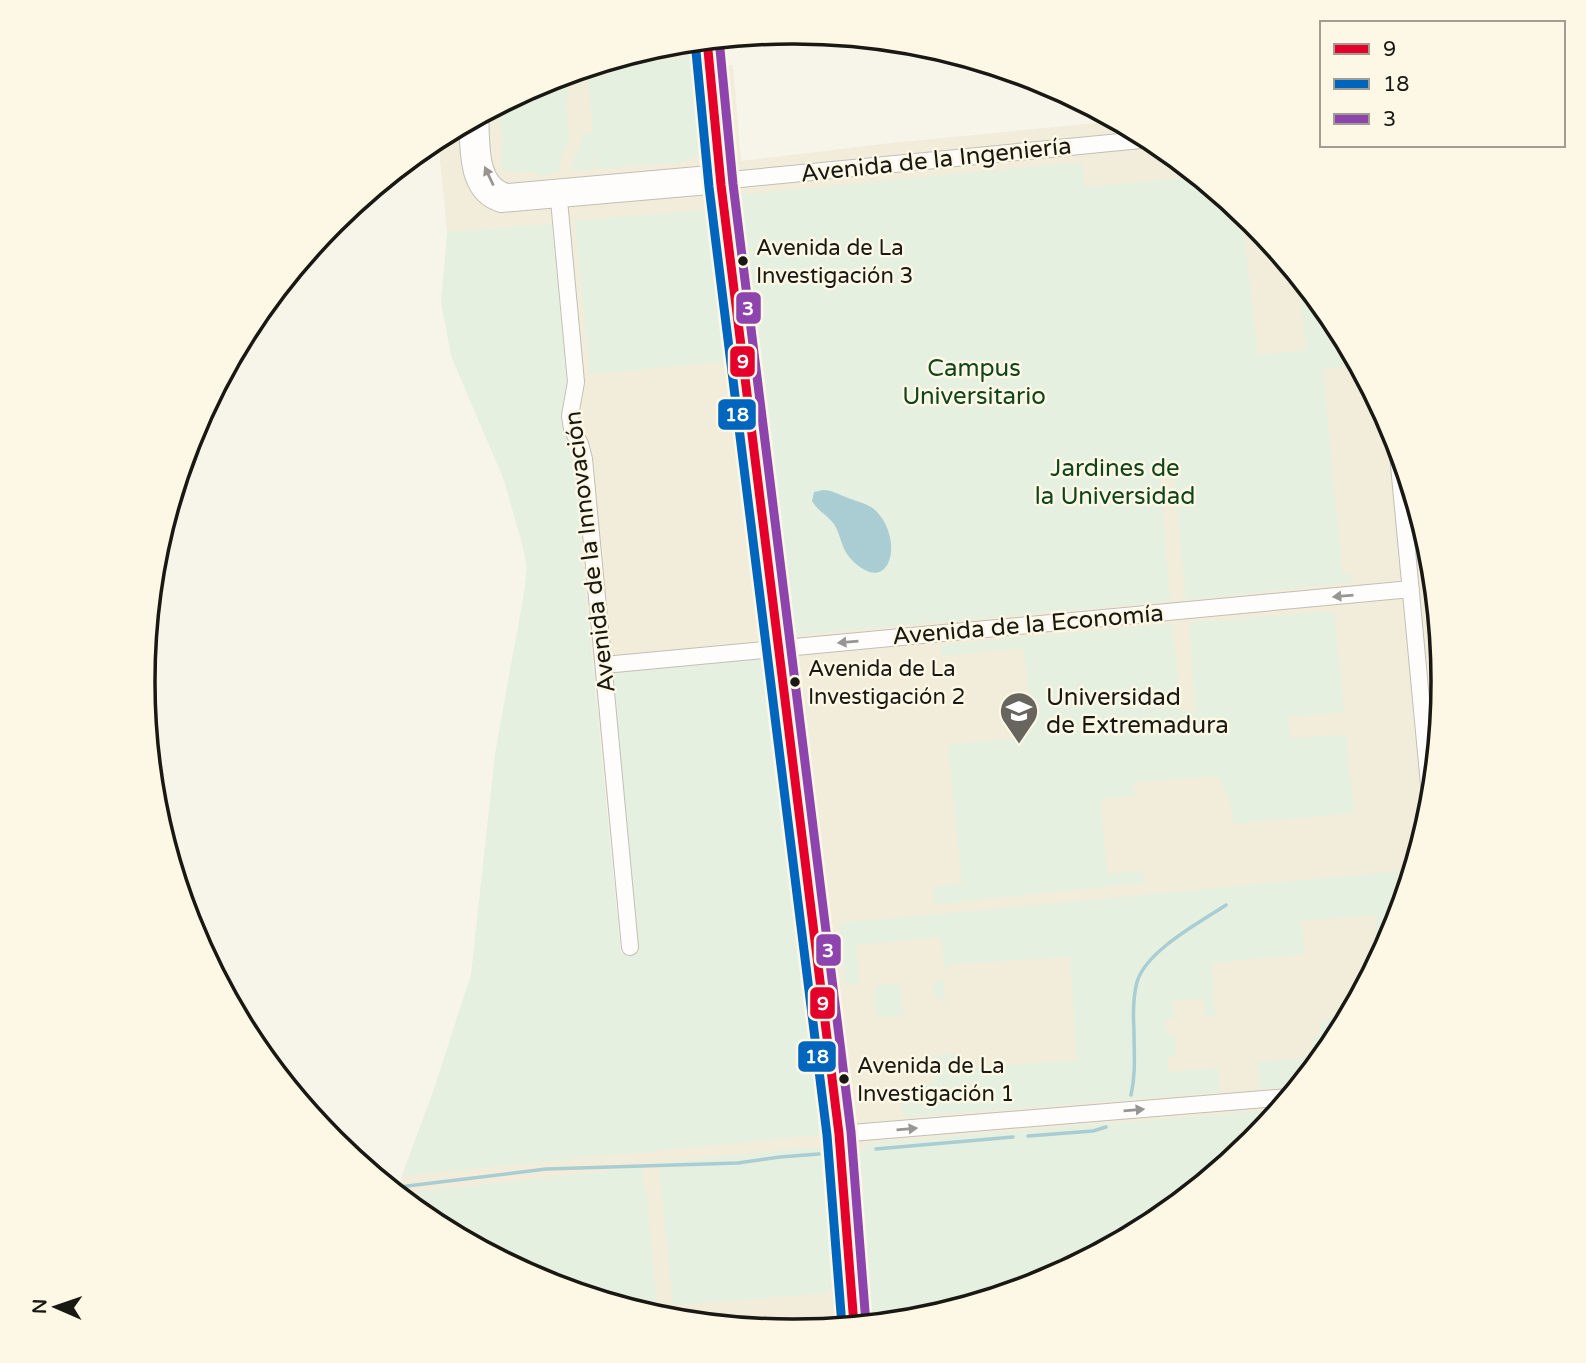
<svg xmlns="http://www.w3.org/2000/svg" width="1586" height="1363" font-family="'Varela Round',sans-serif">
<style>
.built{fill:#f1edda}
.green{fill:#e5f0e0}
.water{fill:#a9cdd2}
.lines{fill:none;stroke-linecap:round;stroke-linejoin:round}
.stream{stroke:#a9cdd2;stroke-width:3.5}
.minor-casing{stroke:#c1bfb7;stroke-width:18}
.minor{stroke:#fefdfc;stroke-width:16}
.bus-1-casing{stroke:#fcf8e5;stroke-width:14}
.bus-2-casing{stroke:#fcf8e5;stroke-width:14}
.bus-3-casing{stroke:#fcf8e5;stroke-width:14}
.bus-1{stroke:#e4002b;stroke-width:9}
.bus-2{stroke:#0065bd;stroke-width:9}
.bus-3{stroke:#8e44ad;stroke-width:9}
.oneway{fill:#979693}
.bus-dot{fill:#191812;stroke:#fcf8e5;stroke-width:2.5}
.labels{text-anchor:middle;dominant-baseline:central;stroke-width:5;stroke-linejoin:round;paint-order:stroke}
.bus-label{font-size:22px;fill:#191812;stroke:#fcf8e5;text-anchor:start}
.street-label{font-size:24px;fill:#191812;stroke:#fcf8e5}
.park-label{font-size:24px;fill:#11441a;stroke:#fcf8e5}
.poi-label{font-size:24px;fill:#191812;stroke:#fcf8e5;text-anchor:start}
.rim{fill:none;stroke:#191812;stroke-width:3.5}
.line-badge{stroke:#fcf8e5;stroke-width:2.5}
.badge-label{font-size:19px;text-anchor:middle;font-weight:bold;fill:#fff}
</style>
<rect width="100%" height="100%" fill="#f7f4ea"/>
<path class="built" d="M692,41L694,68L733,65L741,161L891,143L1117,121L1154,141L1253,222L1334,321L1394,433L1431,555L1443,682L1430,809L1393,931L1333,1043L1252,1141L1154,1222L1041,1282L919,1319L793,1331L666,1319L544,1282L432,1222L396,1193L434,1089L471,975L622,954L572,449L564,435L560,419L561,402L567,385L552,224L447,232L438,138L545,81L667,44Z"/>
<path class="green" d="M692,41L702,144L696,157L682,162L597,169L594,145L595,169L571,171L574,159L584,134L593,133L588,78L606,77L605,65L686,58L685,42Z
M570,73L566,110L570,137L562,154L558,172L542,176L531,171L509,172L504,170L501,166L503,139L496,107L545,81Z
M1082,162L1085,187L1198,177L1241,212L1258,355L1307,350L1297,276L1334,321L1357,365L1323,369L1342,574L1350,573L1351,582L1186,600L1174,475H1160L1170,601L794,635L739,195Z
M709,210L728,361L590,374L575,221Z
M552,224L567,385C559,415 558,421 572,449L621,954L640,952L611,674L768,657L785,819L826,1134L402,1176L434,1089L471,975L495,754L524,593L527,567L522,544L504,480L451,356L441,301L447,232Z
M1416,507L1431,555L1443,682L1438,731Z
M1334,611L1344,712L1288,717L1290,738L1346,735L1354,813L1234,824L1230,801L1217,776L1134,782L1135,796L1100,799L1107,874L1143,871L1144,883L935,904L933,887L962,883L948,745L1014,738L1012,714L1031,712L1024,648L942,656L941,645L1172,624L1182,712L1196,710L1189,623Z
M1412,870L1393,931L1379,958L1375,915L1301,921L1304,954L1211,963L1215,1015L1205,1016L1204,998L1173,1001L1174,1018L1165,1020L1167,1035L1175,1034L1176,1055L1168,1056L1169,1072L1218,1068L1220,1092L905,1117L896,1090L925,1092V1086L935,1081L931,1055L960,1054L961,1069L1077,1060L1070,957L953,964L945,970L941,937L856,945L859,984L845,985L839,923Z
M944,980L945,999H935L933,981Z
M900,983L903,1015L877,1018L874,986Z
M1337,1017L1338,1021H1345L1333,1043L1298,1086L1260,1089L1258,1062L1314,1057L1313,1037L1321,1036L1320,1023L1328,1022V1018Z
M1278,1110L1252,1141L1154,1222L1041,1282L920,1319L874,1322L869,1318L856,1161L869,1143Z
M815,1147L829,1157L837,1280L827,1293L673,1305L659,1163Z
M642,1167L644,1189H646L658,1316L544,1282L432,1222L412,1206L418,1192Z"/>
<path class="water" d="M823,490C832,490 840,495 848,498C858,502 870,504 877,512C905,542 889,600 850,558C841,548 841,535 834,524C827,515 818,511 812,501L814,492Z"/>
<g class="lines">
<path class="stream" d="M1131,1095C1136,1073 1134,1053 1134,1031C1133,1015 1133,997 1137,982C1146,951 1199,923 1226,905
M1028,1136L1093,1131L1106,1127
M876,1149L1013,1137
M391,1188L546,1169L738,1163L780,1157L819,1154"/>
<g class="minor-casing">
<path id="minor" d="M707,40L721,185L839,1134L854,1325
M480,116C482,140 477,184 507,192L720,173
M467,123C469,152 466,194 501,204L721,185
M720,181L1151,139
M559,200L576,382L570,416L572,429L580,444L584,459L630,947
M1397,444L1431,806
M604,665L1411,589
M839,1134L1289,1097"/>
</g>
<use href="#minor" class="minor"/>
<g class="bus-1-casing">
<path id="bus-1" d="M707,40L721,185L839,1134L854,1325"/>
</g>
<g class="bus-2-casing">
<path id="bus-2" d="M695,41L709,187L827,1135L842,1326"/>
</g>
<g class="bus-3-casing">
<path id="bus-3" d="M719,39L733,184L851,1132L866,1324"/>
</g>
<use href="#bus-1" class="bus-1"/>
<use href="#bus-2" class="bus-2"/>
<use href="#bus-3" class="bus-3"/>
</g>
<defs><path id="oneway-solid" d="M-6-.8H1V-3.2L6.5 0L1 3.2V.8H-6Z" transform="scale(1.75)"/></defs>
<g class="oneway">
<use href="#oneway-solid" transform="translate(489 176) rotate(-115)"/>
<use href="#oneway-solid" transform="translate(1343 596) rotate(175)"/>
<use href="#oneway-solid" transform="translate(848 642) rotate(175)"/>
<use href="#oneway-solid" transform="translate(1134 1110) rotate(-5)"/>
<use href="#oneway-solid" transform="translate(907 1129) rotate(-5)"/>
</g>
<defs>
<g id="university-pin" transform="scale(2.0125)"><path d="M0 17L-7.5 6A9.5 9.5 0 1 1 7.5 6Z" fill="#67655e" stroke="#fcf8e5"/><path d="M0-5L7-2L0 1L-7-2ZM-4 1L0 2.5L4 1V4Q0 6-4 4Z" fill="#fff"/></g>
</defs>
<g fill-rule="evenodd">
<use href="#university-pin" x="1019" y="711"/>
</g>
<g class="bus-dot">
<circle cx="743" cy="261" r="6"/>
<circle cx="795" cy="682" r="6"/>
<circle cx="844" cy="1079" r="6"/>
</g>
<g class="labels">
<g class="bus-label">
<text x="756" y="248">Avenida de La<tspan x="756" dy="28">Investigación 3</tspan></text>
<text x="808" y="669">Avenida de La<tspan x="808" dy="28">Investigación 2</tspan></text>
<text x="857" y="1066">Avenida de La<tspan x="857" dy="28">Investigación 1</tspan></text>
</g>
<g class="street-label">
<text transform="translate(936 160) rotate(-6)">Avenida de la Ingeniería</text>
<text transform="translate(590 552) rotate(-97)">Avenida de la Innovación</text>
<text transform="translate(1028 625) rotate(-5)">Avenida de la Economía</text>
</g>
<g class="park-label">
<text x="974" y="368">Campus<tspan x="974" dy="28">Universitario</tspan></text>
<text x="1115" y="468">Jardines de<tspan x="1115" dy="28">la Universidad</tspan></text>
</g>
<g class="poi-label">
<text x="1046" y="697">Universidad<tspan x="1046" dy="28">de Extremadura</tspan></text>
</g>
</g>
<path d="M0 0H1586V1363H0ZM792 44H794A637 637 0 0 1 1431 681V682A637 637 0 0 1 794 1319H792A637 637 0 0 1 155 682V681A637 637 0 0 1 792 44Z" fill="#fcf8e5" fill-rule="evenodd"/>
<path class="rim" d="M792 44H794A637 637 0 0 1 1431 681V682A637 637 0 0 1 794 1319H792A637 637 0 0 1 155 682V681A637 637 0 0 1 792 44Z"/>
<g class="line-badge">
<rect x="735" y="291" width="27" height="34" rx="7" fill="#8e44ad"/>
<rect x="729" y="345" width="27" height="33" rx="7" fill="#e4002b"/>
<rect x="717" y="398" width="40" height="33" rx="7" fill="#0065bd"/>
<rect x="815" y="933" width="27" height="34" rx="7" fill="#8e44ad"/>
<rect x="809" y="986" width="27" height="34" rx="7" fill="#e4002b"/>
<rect x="797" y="1040" width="40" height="33" rx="7" fill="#0065bd"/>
</g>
<g class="badge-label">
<text x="748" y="315">3</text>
<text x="743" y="368">9</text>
<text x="737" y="421">18</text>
<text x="828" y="957">3</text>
<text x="823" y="1010">9</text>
<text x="817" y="1063">18</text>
</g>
<rect x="1320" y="21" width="245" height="126" fill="#fcf8e5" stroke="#a19e91" stroke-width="2"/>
<rect x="1334" y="44" width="35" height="10" fill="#e4002b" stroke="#a19e91" stroke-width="2"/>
<text x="1383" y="56" font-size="21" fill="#191812">9</text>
<rect x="1334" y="79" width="35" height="10" fill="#0065bd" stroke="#a19e91" stroke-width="2"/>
<text x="1383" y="91" font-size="21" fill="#191812">18</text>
<rect x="1334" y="114" width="35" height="10" fill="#8e44ad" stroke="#a19e91" stroke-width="2"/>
<text x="1383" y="126" font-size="21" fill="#191812">3</text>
<g transform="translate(56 1307) rotate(272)" stroke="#fcf8e5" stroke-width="5" paint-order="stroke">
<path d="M0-5L12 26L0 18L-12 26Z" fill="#191812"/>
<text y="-10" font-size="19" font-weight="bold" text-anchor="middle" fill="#191812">N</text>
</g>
</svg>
